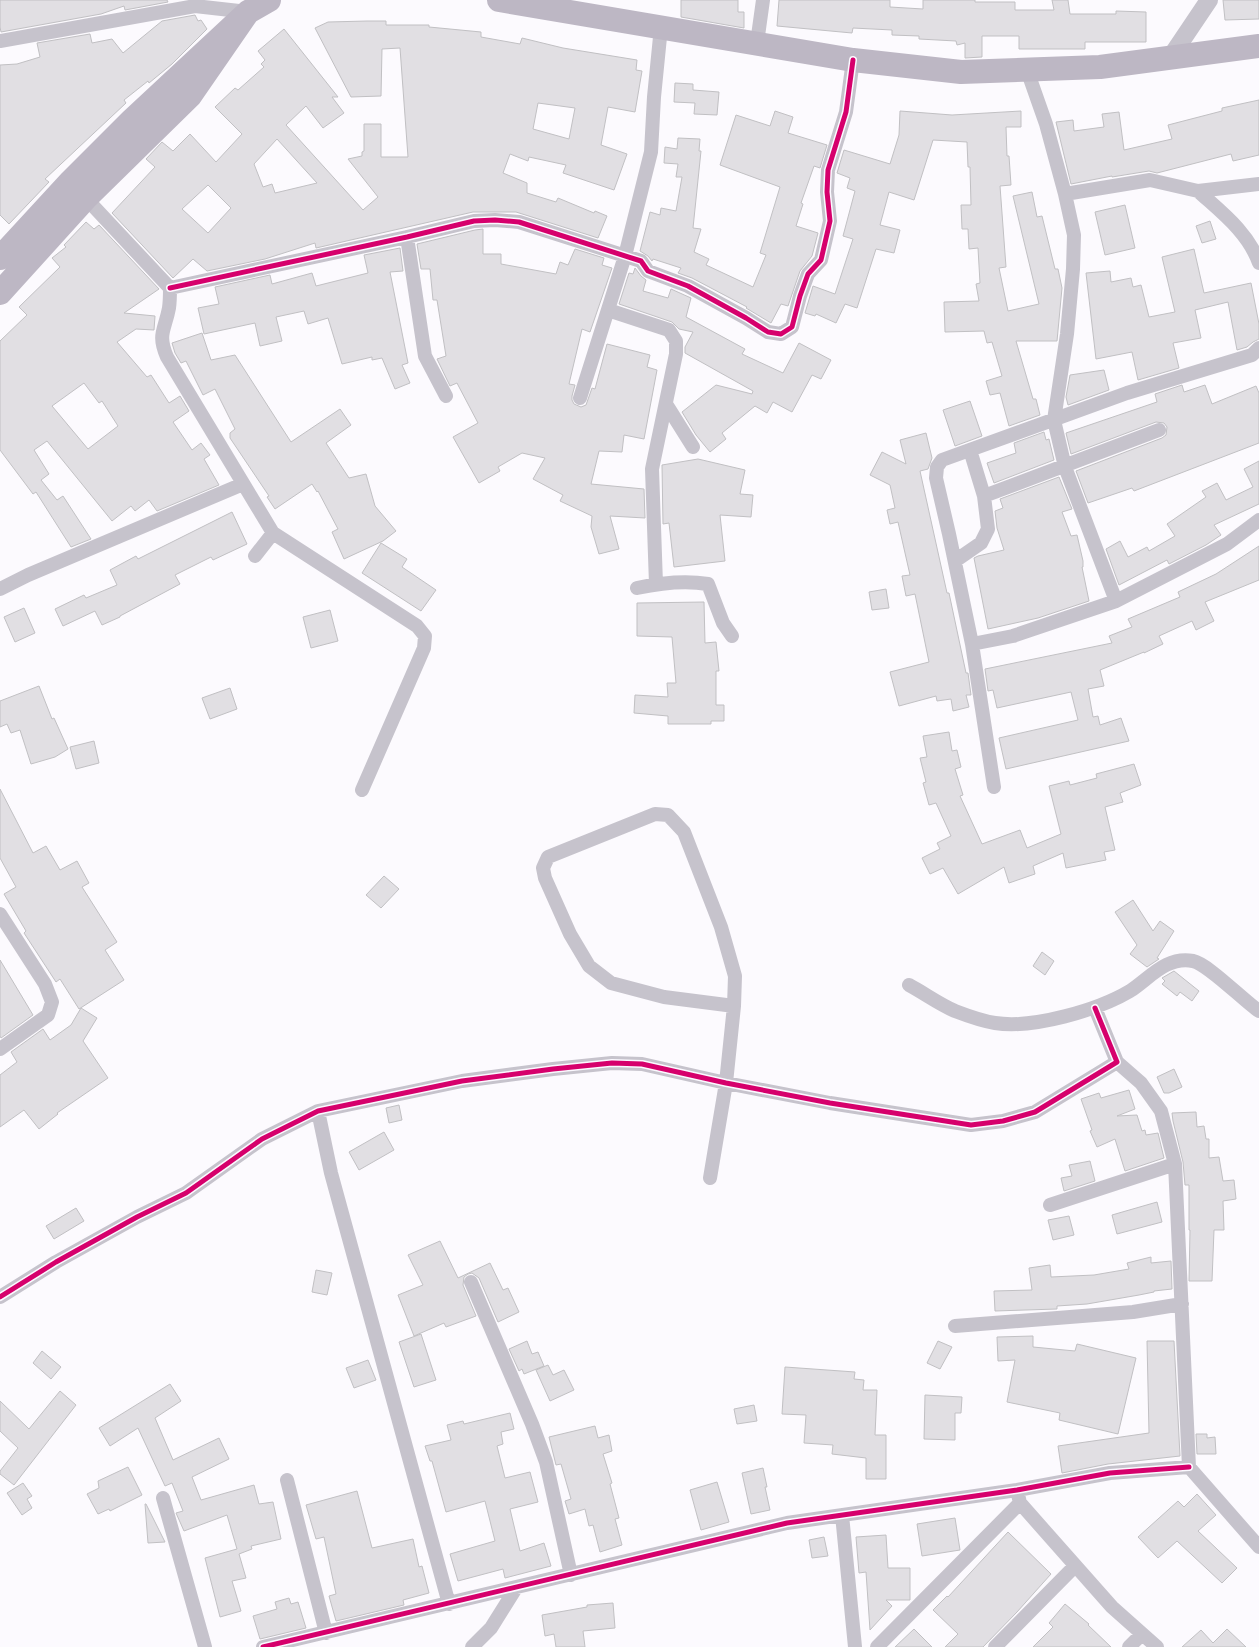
<svg xmlns="http://www.w3.org/2000/svg" width="1259" height="1647" font-family="Montserrat,sans-serif">
<style>
.building{fill:#e1dfe3;stroke:#c1c0c3;fill-rule:evenodd}
.lines{fill:none;stroke-linecap:round;stroke-linejoin:round}
.minor{stroke:#c6c3cc;stroke-width:14}
.tertiary{stroke:#c6c3cc;stroke-width:18}
.trunk{stroke:#bdb7c4;stroke-width:24}
.cycleway-casing{stroke:#fbf9ff;stroke-width:8}
.cycleway{stroke:#d6006c;stroke-width:5}
</style>
<rect width="100%" height="100%" fill="#fcfafe"/>
<path class="building" d="M0,0H167L168,2L125,10L124,6L101,14L1,32L0,27Z
M681,0H738V12H744V28L681,17Z
M779,0H890V7L923,9V0H975V2H1015V10H1054L1052,0H1068L1070,14H1116V11L1146,12V42H1085V49H1019V36H982V57L965,58V43L957,45L956,41L919,39V36L892,35V30L853,28L852,33L777,26Z
M1223,0H1259V19L1225,20Z
M195,15L198,21L201,20L207,29L172,64L149,83L148,81L124,100L126,103L45,179L49,182L9,224L0,215V65L17,64L40,57L37,43L90,34L92,43L112,39L123,53L162,21Z
M367,21H386V25H429V27L481,32V37L520,44L522,38L563,48L637,60L636,70L642,71L635,112L608,107L601,145L627,154L614,190L563,173L566,165L529,157L528,161L510,154L503,173L527,183V193L556,202L558,198L594,213L595,211L607,216L598,238L516,212H473L316,248L315,243L265,259L207,271L193,259L173,278L112,213L155,167L146,159L162,142L173,151L190,134L216,162L242,134L215,107L235,88L238,90L264,67L261,64L265,60L258,51L284,29L338,97H332L344,113L323,128L306,106L286,125L363,210L378,197L348,159L362,156V152L364,151V124H381V157H408L400,48L382,49L381,96L351,97L315,28L328,22ZM538,103L575,108L569,139L533,129ZM277,139L317,183L275,193L272,184L263,187L254,164ZM208,185L231,208L208,233L182,209Z
M675,83L693,84V90L719,92L717,115L694,114L695,103L674,102Z
M1259,100V155L1233,161L1231,154L1157,173L1149,171L1112,177V176L1071,184L1056,122L1073,120L1074,131L1104,127L1102,114L1119,112L1124,150L1172,139L1168,125L1222,111V108Z
M775,111L793,117L788,133L827,145L820,168L814,166L801,203L803,204L796,226L818,233L812,256L800,271L788,306L781,304L771,323L746,308L747,307L692,278L678,273L681,268L653,259L652,261L648,256L640,251L650,212L660,215L661,208L676,211L682,177H676L678,164L664,163L665,147L677,149L678,138L700,139L699,151H701L693,228L701,229L694,252L709,259L706,265L753,287L766,255L760,253L780,187L720,165L736,115L770,126Z
M900,111L952,115L1021,111V127H1006L1007,156H1009L1011,185L1000,186L1006,267L999,268L1008,311L1039,304L1013,196L1032,192L1037,217L1042,216L1055,269H1058L1062,288L1057,341H1016L1033,399H1036L1040,415L1009,426L1000,393L990,395L986,381L1002,376L992,342L987,343L984,331L945,332L944,302L979,301L976,284L980,283L978,248L969,249L968,229H962L961,205H971L970,167H968L967,142L933,140L914,200L889,192L880,225L900,230L894,253L876,249L857,308L845,304L836,323L816,314L815,316L805,313L813,286L835,294L853,239L843,236L855,191L847,188L850,178L837,173L844,150L890,164L899,135Z
M1125,205L1135,248L1105,255L1095,212Z
M1210,221L1216,239L1202,243L1196,226Z
M86,222L94,229L99,225L159,289L124,313L155,316L154,330L136,329L117,342L147,377L151,375L169,403L180,396L189,411L173,422L192,450L201,443L210,455L204,459L219,485L157,511L149,500L135,511L131,506L112,521L47,441L34,450L49,474L41,480L57,500L63,496L91,539L71,547L36,492L33,494L0,450V341L27,315L19,307L60,267L52,258L66,247L64,245ZM84,383L99,403L102,401L118,426L88,449L52,406Z
M483,229V254H501V264L556,274L560,262L568,265L575,249L604,258L602,265L612,268L590,332L582,329L569,384L575,385L572,396V400L574,404L581,407L586,405L592,388L595,389L607,344L650,355L647,367L657,370L644,439L624,435L622,452L599,451L591,484L644,489L645,518L610,516L619,549L599,554L591,527L592,516L560,501L563,495L533,479L545,458L522,453L498,467L500,471L479,483L453,437L478,423L458,385L457,383L450,386L437,359L446,356L437,300H433L430,269H421L417,244L475,230Z
M400,248L403,271L390,272L408,363L402,365L410,383L395,389L382,358L372,360V357L342,364L328,318L308,324L304,311L276,317L282,341L260,346L255,323L204,334L198,308L219,304L215,287L270,275L272,284L312,273L316,286L368,273L364,255Z
M1194,249L1204,293L1251,283L1259,324V339L1253,342L1247,347L1237,350L1228,302L1195,310L1201,338L1173,343L1179,368L1138,380L1132,352L1096,359L1086,273L1110,271L1111,282L1131,278L1133,287L1141,285L1149,317L1175,312L1162,257Z
M635,268L641,276L646,280L643,291L668,298L671,289L691,298L686,317L745,349L742,354L783,373L799,343L831,360L821,379L812,375L792,412L773,402L767,413L755,406L722,433L726,439L710,452L696,435L682,412L716,385L752,394L753,391L685,353V347L693,332L679,329L672,322L619,304L629,273L633,274Z
M202,333L211,360L235,355L291,442L340,409L351,425L326,443L349,478L366,474L375,506L396,531L383,541L344,559L332,532L338,529L318,491L317,492L312,484L275,509L267,497L269,496L230,438V433L235,429L215,389L203,395L186,361L181,363L175,353L172,343Z
M1104,370L1109,390L1068,405L1066,397L1070,375Z
M1182,385L1184,392L1205,385L1212,404L1256,386L1259,393V443L1134,491L1132,488L1088,503L1076,471L1162,438L1166,435L1167,427L1164,423L1156,422L1071,454L1066,433L1157,402L1155,394Z
M970,401L982,436L955,446L943,410Z
M1044,432L1046,440L1049,439L1054,460L994,483L987,463L1016,453L1014,443Z
M926,433L932,458L928,469L920,471L947,593H949L966,673H968L971,695H966L969,707L953,711L951,699L937,701L936,696L899,706L890,672L929,662L915,594L906,596L902,576L910,575L898,522L890,524L887,510L895,508L890,485L870,475L882,452L906,464L900,440Z
M698,459L745,470L740,494L753,495L751,517L720,515L725,561L674,567L669,523L663,524L662,465Z
M1259,461V504L1214,525L1221,535L1206,545L1169,564L1167,560L1119,585L1106,549L1120,541L1128,557L1147,547L1149,551L1175,536L1167,524L1206,497L1202,491L1217,483L1226,500L1253,487L1244,469Z
M1059,477L1072,509L1062,512L1071,536L1077,535L1083,561V567H1082L1089,601L1038,618L988,629L974,558L978,556L1004,550L997,528L995,511L1003,508L1000,499Z
M232,512L247,544L213,560L211,557L175,575L180,584L120,616V617L102,625L95,611L63,626L55,609L84,595L86,598L117,585L110,570L136,556L138,559Z
M381,543L407,559L402,567L436,590L421,611L362,573Z
M1259,546V580L1205,602L1214,621L1196,630L1192,621L1159,636L1163,644L1144,653V652L1100,670L1104,686L1088,689L1093,717L1098,716L1100,725L1121,718L1129,741L1006,769L999,738L1078,720L1071,692L997,708L993,690L988,691L985,669L1112,643L1109,636L1132,627L1128,619L1180,597L1178,592L1216,574Z
M886,589L889,608L872,610L869,592Z
M704,602L705,643L716,642L719,671H716V705H724V721H711V724H668V716L634,713L635,695L668,697L667,683H676L672,637L637,636V603Z
M24,608L35,633L15,642L4,617Z
M330,610L338,641L311,648L303,617Z
M39,686L52,719L54,718L68,749L55,757L31,764L20,730L11,733L7,724L0,727V701Z
M230,688L237,709L210,719L202,698Z
M949,732L952,751L957,750L961,767L955,769L963,795L960,796L982,844L1020,830L1027,848L1061,834L1049,786L1069,781L1070,785L1097,778L1096,774L1134,764L1141,785L1120,793L1123,802L1105,807L1115,850L1104,852L1106,860L1066,868L1063,853L1033,866L1035,874L1009,883L1004,867L958,894L943,868L930,874L922,858L940,849L937,843L951,836L936,803L929,805L923,783L926,782L920,758L927,757L923,736Z
M94,741L99,763L76,769L70,747Z
M0,789L33,853L46,846L60,870L77,861L89,883L82,887L117,942L105,950L124,980L79,1009L60,979L56,982L24,933L26,931L4,894L16,887L0,858Z
M384,876L399,889L381,908L366,895Z
M1133,900L1153,931L1160,921L1174,931L1157,958L1159,959L1147,967L1130,954L1137,945L1115,912Z
M1042,952L1054,961L1045,975L1033,966Z
M0,960L33,1015L1,1038L0,1036Z
M1174,971L1199,991L1192,1001L1180,992L1177,996L1162,984L1165,981L1162,978Z
M81,1008L97,1018L83,1041L108,1078L57,1113L58,1114L39,1129L24,1110L0,1127V1075L17,1062L11,1052L43,1029L50,1040L71,1025Z
M1174,1069L1182,1087L1169,1093H1164L1157,1077Z
M1129,1090L1135,1109L1117,1116L1137,1115L1142,1131L1145,1130L1146,1135L1158,1133L1164,1158L1125,1171L1115,1139L1097,1147L1090,1131L1092,1130L1081,1099L1099,1093L1101,1098Z
M399,1105L402,1120L389,1123L386,1108Z
M1196,1112L1197,1127L1204,1126L1206,1139H1209V1158L1219,1157L1223,1181L1234,1180L1236,1199L1223,1201L1224,1230H1214L1212,1281H1189L1190,1230H1189V1185H1185L1183,1162L1173,1121L1172,1113Z
M384,1132L394,1150L359,1170L349,1152Z
M1090,1161L1095,1181L1064,1191L1061,1178L1072,1176L1069,1165Z
M1157,1202L1162,1222L1117,1234L1112,1215Z
M76,1208L84,1221L54,1239L46,1226Z
M1069,1216L1074,1235L1053,1240L1048,1220Z
M440,1241L458,1278L490,1263L503,1290L508,1288L519,1312L498,1322L479,1278L472,1273L468,1274L464,1277L463,1285L476,1316L446,1327L444,1323L414,1336L398,1295L423,1285L408,1255Z
M1151,1257V1263L1171,1261L1172,1289L1154,1291V1292L1139,1295L1087,1304L1057,1306V1309L995,1311L994,1291L1032,1290L1029,1268L1050,1265L1051,1277L1094,1275L1129,1269L1127,1263Z
M316,1270L332,1273L327,1295L312,1292Z
M421,1334L436,1380L414,1387L399,1342Z
M1033,1336V1347L1075,1351L1077,1344L1136,1358L1118,1434L1059,1420L1060,1413L1007,1402L1015,1360L998,1361L997,1337Z
M527,1341L532,1354L538,1352L544,1366L524,1374L522,1369L519,1371L509,1349Z
M938,1341L952,1347L940,1369L927,1363Z
M1147,1341H1174L1180,1456L1108,1464L1062,1473L1058,1446L1149,1433Z
M42,1351L61,1367L51,1379L33,1363Z
M368,1360L376,1380L354,1388L346,1368Z
M548,1365L553,1375L564,1370L574,1390L550,1401L536,1370Z
M785,1367L855,1372L854,1379L864,1380L863,1390H877L875,1435H886V1479H866V1458L832,1454L833,1445L804,1443L806,1415L782,1414Z
M170,1384L181,1401L155,1418L173,1460L219,1438L229,1459L192,1477L201,1500L254,1485L259,1504L273,1502L281,1539L251,1546L252,1549L239,1554L246,1578L232,1581L241,1611L220,1617L205,1558L237,1549L227,1515L184,1531L176,1513L183,1511L172,1483L165,1486L138,1428L110,1446L99,1428Z
M60,1391L76,1405L14,1485L0,1474V1471L18,1448L0,1431V1401L29,1429Z
M925,1395L962,1397L961,1413H955V1440L924,1439Z
M754,1405L757,1421L737,1424L734,1409Z
M510,1413L514,1429L501,1432L503,1444L497,1446L505,1478L530,1472L538,1502L510,1509L520,1551L544,1543L551,1566L505,1578L503,1569L458,1581L450,1554L495,1541L485,1501L446,1512L432,1461H430L425,1446L451,1440L447,1425L463,1421L464,1424Z
M595,1426L598,1438L609,1435L612,1451L603,1454L612,1483L610,1484L619,1518L615,1519L622,1545L600,1552L593,1525L589,1526L585,1509L569,1514L565,1501L571,1499L561,1464L556,1465L549,1437Z
M1196,1434H1207V1438L1215,1437L1216,1454H1197Z
M128,1467L142,1495L110,1511L109,1509L98,1514L87,1494L99,1488L98,1481Z
M763,1468L767,1487H765L770,1510L751,1514L742,1473Z
M717,1482L729,1522L701,1530L690,1490Z
M23,1483L32,1496L27,1499L32,1508L22,1515L7,1493Z
M357,1491L372,1548L413,1539L419,1567L422,1566L429,1593L403,1600L404,1605L336,1621L329,1596L336,1594L324,1537L316,1539L306,1505Z
M1197,1494L1216,1515L1198,1531L1237,1568L1222,1583L1177,1541L1158,1558L1138,1537L1178,1501L1184,1507Z
M145,1504H146L165,1542L148,1543Z
M955,1518L960,1550L922,1556L917,1524Z
M1008,1532L1051,1574L1017,1612L983,1647H945L958,1634L933,1610L947,1596L948,1597Z
M886,1535L888,1568H910V1600H886L892,1606L870,1630L866,1572L859,1573L856,1537Z
M824,1537L828,1556L812,1558L809,1540Z
M289,1598L291,1604L298,1602L306,1628L260,1639L253,1616L277,1609L275,1602Z
M613,1603L615,1628L583,1631L585,1647H556L554,1634L545,1636L542,1615L587,1607V1605Z
M1065,1604L1089,1624L1088,1625L1111,1647H1033L1053,1627L1049,1623Z
M914,1629L932,1647H895Z
M1227,1629L1246,1647H1182L1201,1630L1213,1643Z"/>
<g class="lines">
<path class="minor" d="M0,41L195,6L248,12
M757,43L763,0
M1027,70L1046,124L1065,194L1074,235L1073,269L1067,334L1054,420L1065,467L1116,601
M1198,191C1221,212 1248,232 1259,263
M81,193L170,288C170,294 170,301 169,308C165,330 157,334 167,357L273,533L255,556
M1065,194L1150,180L1198,191L1259,184
M407,237L425,356L446,396
M170,288L407,237L474,221L495,220L519,222L641,261L648,271L688,286L746,318L768,332L781,334L792,327L800,296L808,274L821,260L830,221L827,192L828,170L846,112L853,60
M608,310L669,330L676,341V354L652,469L656,584
M580,398L625,256L651,152L654,97L661,27
M666,404L693,447
M984,496L1159,430
M273,533L417,626L425,636L424,648L362,790
M955,561L981,543L988,529L984,496L970,450
M637,588C660,583 684,580 708,584L723,623L732,636
M0,589L28,575L243,484
M972,644L1013,636L1116,601L1227,544L1259,520
M994,787L972,644L949,534L936,478L937,467L942,460L1127,393L1252,355L1259,348
M0,914L45,984L52,1002L48,1015L0,1049
M909,985C924,993 939,1004 955,1011C968,1016 982,1021 995,1023C1033,1029 1098,1010 1130,991C1150,978 1166,956 1193,961C1208,964 1244,1001 1259,1011
M1117,1062L1141,1083L1161,1111L1175,1164L1189,1467L1259,1547
M318,1111L331,1173L449,1604
M710,1178L726,1083L734,1006L735,976L721,927L684,832L668,815L655,814L548,857L543,868L545,878L570,934L589,966L611,983L664,997L734,1006
M1050,1205L1175,1164
M471,1282L532,1424L546,1462L571,1575
M0,1297L56,1262L137,1217L186,1193L262,1139L318,1111L462,1081L553,1069L612,1063L642,1064L726,1083L830,1103L971,1125L1003,1121L1035,1112L1117,1062L1095,1008
M955,1326L1133,1312L1182,1304
M287,1480L326,1633
M1017,1490L1020,1503L1112,1607L1157,1647
M163,1498L205,1647
M842,1515L855,1647
M263,1647L787,1523L1017,1490L1110,1473L1189,1467
M472,1647L491,1628L516,1588
M877,1647L1020,1503
M995,1647L1075,1566
M1129,1647L1142,1634"/>
<path class="tertiary" d="M1170,58L1209,0"/>
<path class="trunk" d="M499,0L853,60L961,72L1100,67L1259,46
M0,258L71,181L132,120L248,12L269,0
M0,293L86,198L190,96L248,12"/>
<g class="cycleway-casing">
<path id="cycleway" d="M170,288L407,237L474,221L495,220L519,222L641,261L648,271L688,286L746,318L768,332L781,334L792,327L800,296L808,274L821,260L830,221L827,192L828,170L846,112L853,60
M0,1297L56,1262L137,1217L186,1193L262,1139L318,1111L462,1081L553,1069L612,1063L642,1064L726,1083L830,1103L971,1125L1003,1121L1035,1112L1117,1062L1095,1008
M263,1647L787,1523L1017,1490L1110,1473L1189,1467"/>
</g>
<use href="#cycleway" class="cycleway"/>
</g>
</svg>
